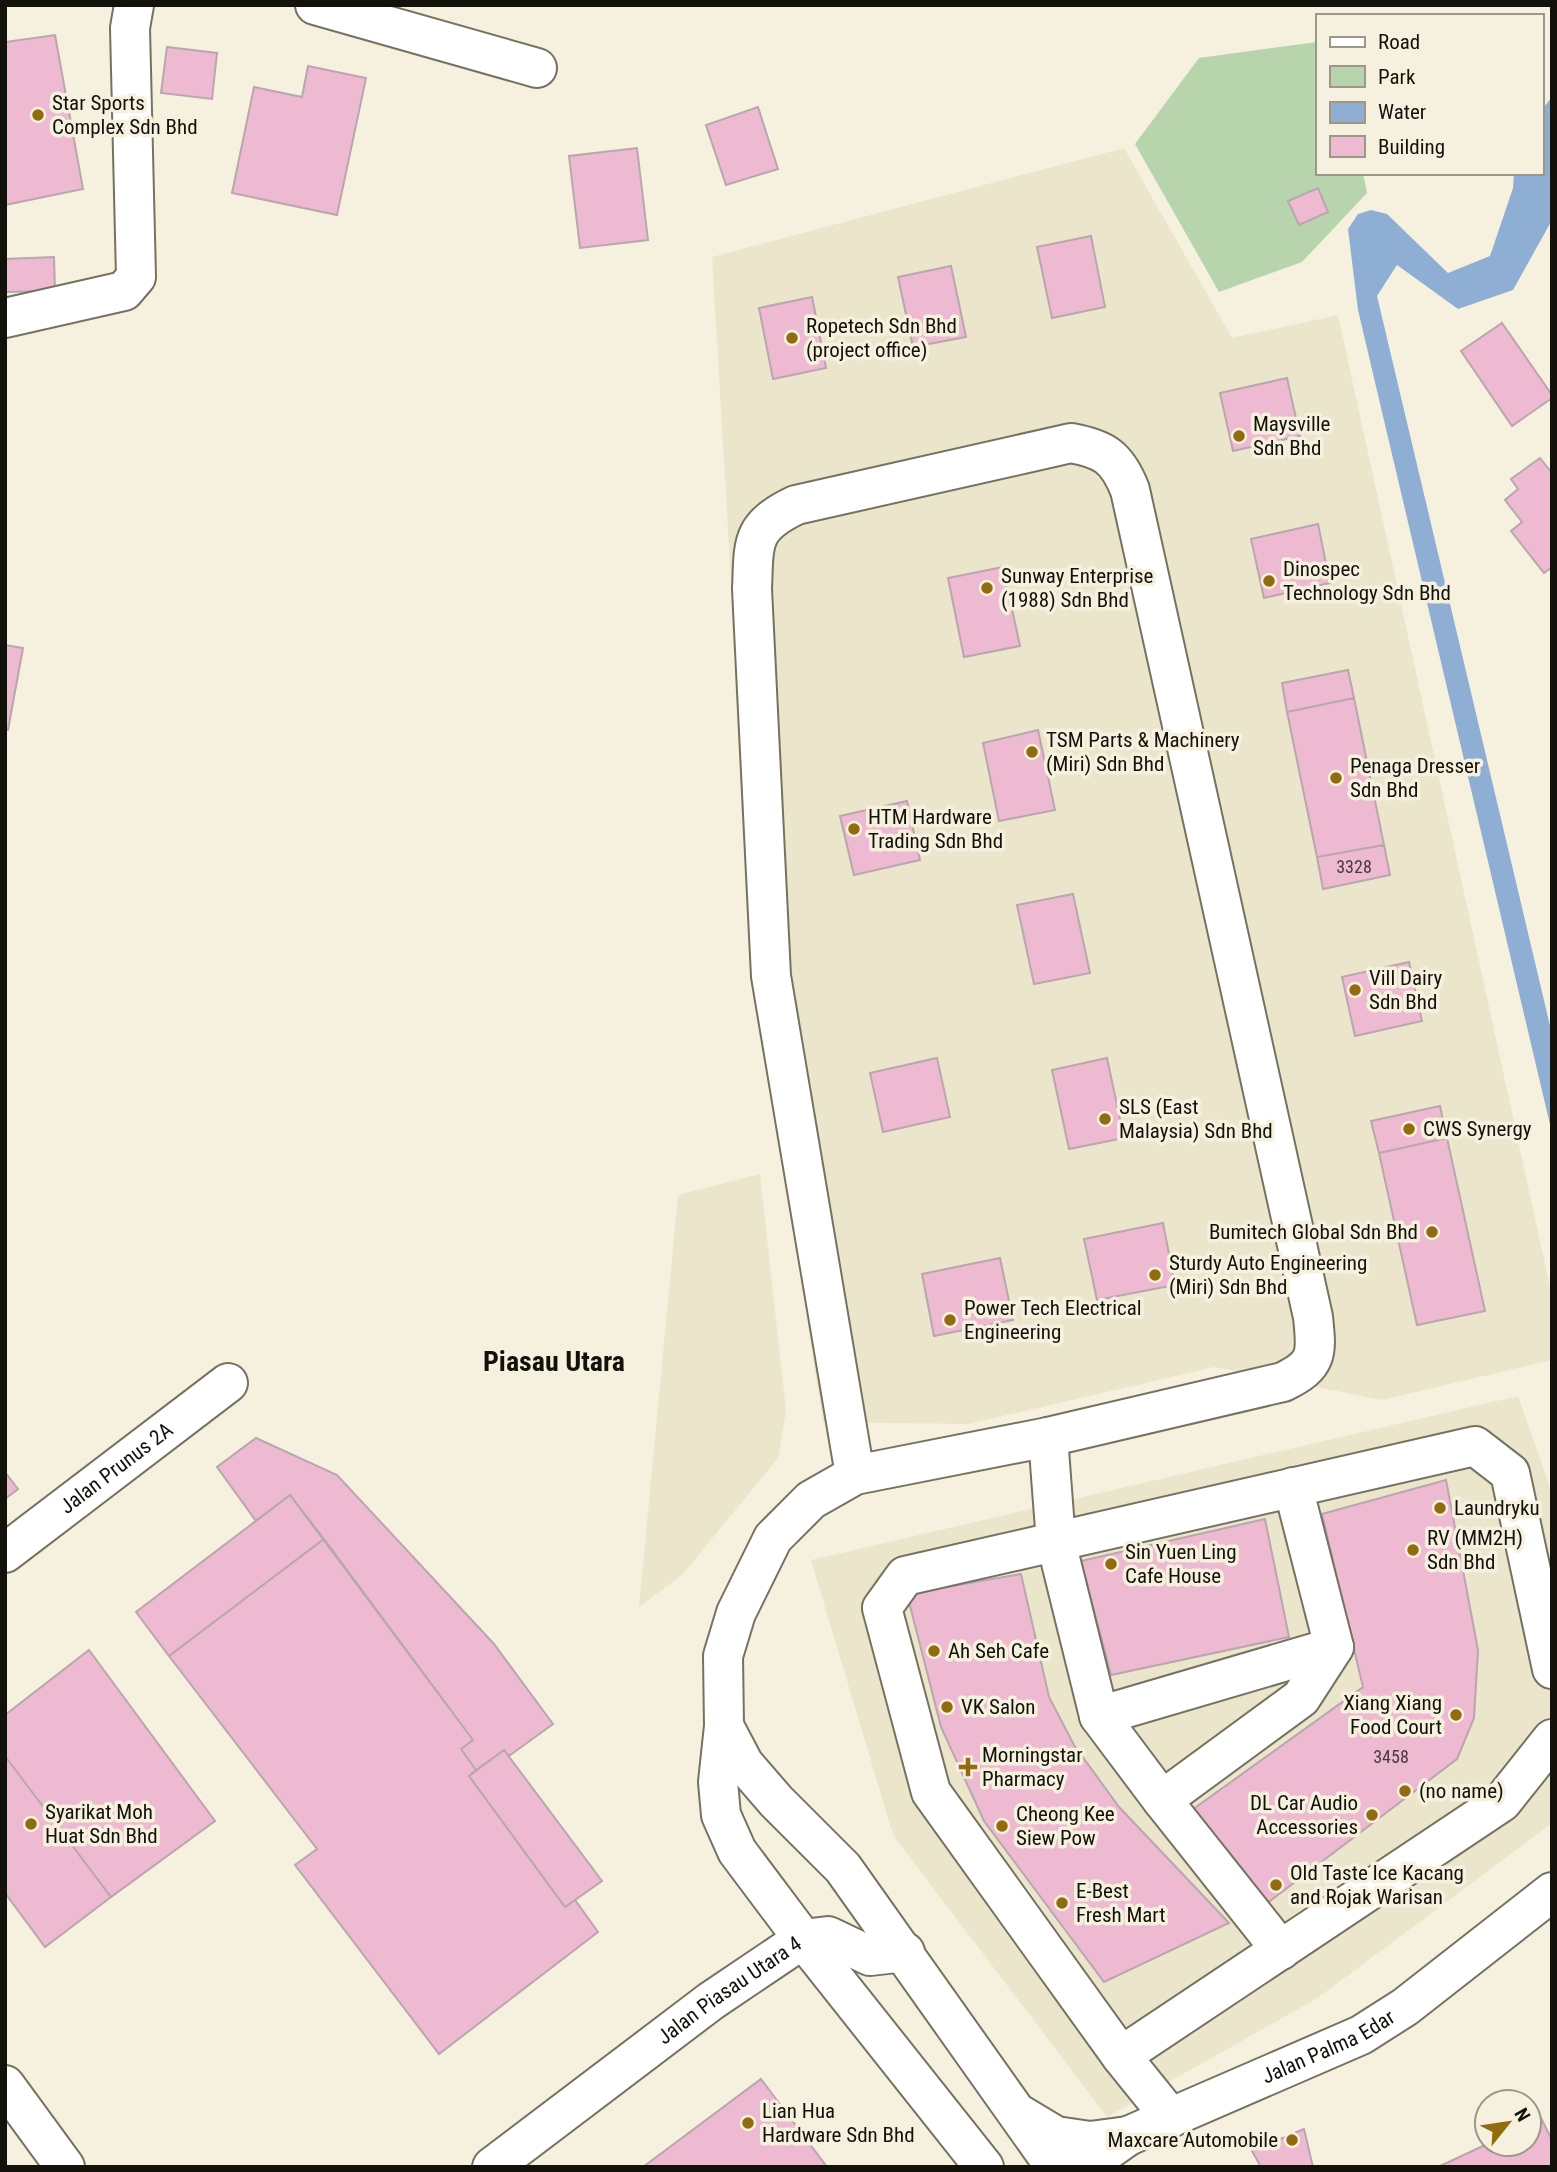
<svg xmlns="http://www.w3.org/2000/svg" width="1557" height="2172" font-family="'Roboto Condensed',sans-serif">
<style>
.built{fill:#ebe5cb}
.green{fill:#b7d4ac}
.water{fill:#8faed4}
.building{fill:#edbad2;stroke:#b9a6ae;stroke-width:2}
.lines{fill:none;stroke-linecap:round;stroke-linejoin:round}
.minor-casing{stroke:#767261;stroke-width:42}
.minor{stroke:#fff;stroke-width:38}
.poi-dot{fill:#906b10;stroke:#f6f1de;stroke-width:2.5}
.labels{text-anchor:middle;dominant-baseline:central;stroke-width:7;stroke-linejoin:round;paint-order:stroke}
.number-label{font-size:18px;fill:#493b3c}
.poi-label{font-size:21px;fill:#12110a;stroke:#f6f1de;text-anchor:start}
.street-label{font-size:21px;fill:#12110a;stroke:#f6f1de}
.district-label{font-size:28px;font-weight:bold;fill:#12110a;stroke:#f6f1de}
</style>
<rect width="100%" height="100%" fill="#f6f1de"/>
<path class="built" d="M1124,148L1232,338L1338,315L1552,1296V1360L1382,1400L1215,1367L968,1424L823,1422L754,972L712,257Z
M760,1174L786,1411L778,1458L683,1574L639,1607L678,1195Z
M1518,1396L1552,1493V1823L1316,1999L1107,2117L893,1835L811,1560Z"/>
<path class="green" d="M1317,42V173H1363L1367,193L1302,262L1219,292L1135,144L1199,58Z"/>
<path class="water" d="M1552,97V220L1513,290L1458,309L1397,265L1377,296L1552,1034V1133L1358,310L1348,229L1358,214L1371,210L1387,214L1448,273L1490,256L1513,188L1514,173H1541V111Z"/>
<path class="building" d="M55,35L83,189L5,205V42Z
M167,47L217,53L212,99L161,93Z
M308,66L366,78L337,215L232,193L254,87L302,97Z
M758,107L778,169L726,185L706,125Z
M637,148L648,240L580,248L569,156Z
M1318,188L1328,212L1299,225L1288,201Z
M1091,236L1105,307L1052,318L1037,247Z
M54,257L55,291L6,292L5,259Z
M951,266L966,337L913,347L898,277Z
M812,297L826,368L773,379L759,308Z
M1502,323L1552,395V398L1512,426L1461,351Z
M1287,378L1300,436L1233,451L1220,393Z
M1540,458L1552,473V567L1544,573L1511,531L1522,522L1505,500L1518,489L1511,479Z
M1318,524L1330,583L1264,598L1251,539Z
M1003,567L1020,646L964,657L948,578Z
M5,645L23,648L8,730H5Z
M1348,670L1354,698L1287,712L1282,683Z
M1354,698L1384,845L1317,857L1287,712Z
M1038,730L1055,810L999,821L983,743Z
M907,801L920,860L854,875L840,816Z
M1384,845L1390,875L1323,889L1317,857Z
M1073,894L1090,973L1034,984L1017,905Z
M1409,962L1422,1021L1355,1036L1342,977Z
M937,1058L950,1117L883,1132L870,1073Z
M1107,1058L1124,1138L1069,1149L1052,1070Z
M1440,1106L1447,1138L1379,1153L1371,1121Z
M1447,1138L1485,1311L1417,1325L1379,1153Z
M1163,1223L1175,1285L1097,1300L1084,1239Z
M1000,1258L1013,1320L934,1336L922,1274Z
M256,1438L337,1475L494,1644L553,1724L509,1756L504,1750L476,1770L461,1749L473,1740L290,1495L256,1521L217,1467Z
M5,1472L18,1489L5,1499Z
M1446,1480L1478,1650L1474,1718L1457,1759L1266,1904L1192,1810L1363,1687L1322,1514Z
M290,1495L324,1539L169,1656L136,1612Z
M1265,1519L1289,1637L1111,1675L1081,1561Z
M324,1539L473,1740L461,1749L476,1770L469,1776L565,1907L575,1900L598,1932L439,2054L295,1865L317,1849L169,1656Z
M1021,1574L1049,1697L1074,1745L1119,1807L1229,1923L1104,1982L984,1821L941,1727L907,1594Z
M89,1650L215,1821L111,1897L5,1756V1715Z
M504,1750L602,1881L565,1907L469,1776Z
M5,1756L111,1897L45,1947L5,1893Z
M761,2079L827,2167H643Z
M1541,2118L1552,2140V2167H1438L1487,2144H1529V2124Z
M1304,2129L1313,2167H1261L1252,2151Z"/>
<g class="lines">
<g class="minor-casing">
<g id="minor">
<path d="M315,5L537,68"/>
<path d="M5,318L124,291L136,277L130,28L134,5"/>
<path d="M1048,1437L1056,1542L1099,1716L1162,1800L1281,1950"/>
<path d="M855,1475L771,976L752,589C754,542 750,527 796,505L1071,443C1104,449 1117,457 1130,490L1313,1317C1317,1354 1318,1365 1283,1382L1048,1437L855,1475L811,1500L773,1538L736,1613L723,1656L724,1726L718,1782L721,1815L737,1851L803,1939L984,2167"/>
<path id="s1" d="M5,1553L228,1383"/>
<path d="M1099,1716L1334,1647"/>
<path d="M724,1726L744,1764L776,1801L843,1868L1055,2167"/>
<path d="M1162,1800L1301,1698L1334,1647L1293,1487"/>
<path d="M1121,2056L1502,1802L1552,1739"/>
<path d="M5,2085L65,2167"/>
<path d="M1021,2115L1056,2136L1090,2141L1128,2136"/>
<path d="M1171,2118L1121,2056L931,1792L882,1608L905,1576L1475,1446L1510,1473L1552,1669"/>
<path id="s2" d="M492,2167L711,2001L803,1939L828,1936L870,1956L905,1952"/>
<path id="s3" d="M1084,2167L1128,2136L1361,2035L1405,2007L1552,1892"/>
</g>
</g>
<use href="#minor" class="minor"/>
</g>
<g class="poi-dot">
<circle cx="38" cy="115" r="7"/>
<circle cx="792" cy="338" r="7"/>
<circle cx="1239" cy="436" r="7"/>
<circle cx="1269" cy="581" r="7"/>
<circle cx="987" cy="588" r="7"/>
<circle cx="1032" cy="752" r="7"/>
<circle cx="1336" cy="778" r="7"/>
<circle cx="854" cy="829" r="7"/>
<circle cx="1355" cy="990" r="7"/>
<circle cx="1105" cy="1119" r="7"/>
<circle cx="1409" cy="1129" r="7"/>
<circle cx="1432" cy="1232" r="7"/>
<circle cx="1155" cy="1275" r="7"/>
<circle cx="950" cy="1320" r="7"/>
<circle cx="1440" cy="1508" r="7"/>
<circle cx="1413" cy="1550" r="7"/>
<circle cx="1111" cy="1564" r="7"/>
<circle cx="934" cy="1651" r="7"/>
<circle cx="947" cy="1707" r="7"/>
<circle cx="1456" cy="1715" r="7"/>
<path d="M964.5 1756.5h7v7h7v7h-7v7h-7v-7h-7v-7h7z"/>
<circle cx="1405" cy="1791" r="7"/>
<circle cx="1372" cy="1815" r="7"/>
<circle cx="31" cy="1824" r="7"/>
<circle cx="1002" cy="1826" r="7"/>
<circle cx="1276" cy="1885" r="7"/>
<circle cx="1062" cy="1903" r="7"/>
<circle cx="748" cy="2123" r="7"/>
<circle cx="1292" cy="2140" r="7"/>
</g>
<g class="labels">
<g class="number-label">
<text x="1354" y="866">3328</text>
<text x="1391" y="1756">3458</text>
</g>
<g class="poi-label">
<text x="52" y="103">Star Sports<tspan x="52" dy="24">Complex Sdn Bhd</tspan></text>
<text x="806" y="326">Ropetech Sdn Bhd<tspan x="806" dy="24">(project office)</tspan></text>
<text x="1253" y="424">Maysville<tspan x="1253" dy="24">Sdn Bhd</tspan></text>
<text x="1283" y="569">Dinospec<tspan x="1283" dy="24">Technology Sdn Bhd</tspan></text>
<text x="1001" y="576">Sunway Enterprise<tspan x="1001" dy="24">(1988) Sdn Bhd</tspan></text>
<text x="1046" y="740">TSM Parts &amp; Machinery<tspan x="1046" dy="24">(Miri) Sdn Bhd</tspan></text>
<text x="1350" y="766">Penaga Dresser<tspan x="1350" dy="24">Sdn Bhd</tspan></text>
<text x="868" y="817">HTM Hardware<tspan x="868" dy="24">Trading Sdn Bhd</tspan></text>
<text x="1369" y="978">Vill Dairy<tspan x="1369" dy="24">Sdn Bhd</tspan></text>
<text x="1119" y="1107">SLS (East<tspan x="1119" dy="24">Malaysia) Sdn Bhd</tspan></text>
<text x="1423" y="1129">CWS Synergy</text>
<text x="1418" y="1232" text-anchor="end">Bumitech Global Sdn Bhd</text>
<text x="1169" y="1263">Sturdy Auto Engineering<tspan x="1169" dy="24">(Miri) Sdn Bhd</tspan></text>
<text x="964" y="1308">Power Tech Electrical<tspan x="964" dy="24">Engineering</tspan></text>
<text x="1454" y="1508">Laundryku</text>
<text x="1427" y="1538">RV (MM2H)<tspan x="1427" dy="24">Sdn Bhd</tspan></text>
<text x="1125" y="1552">Sin Yuen Ling<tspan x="1125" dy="24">Cafe House</tspan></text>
<text x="948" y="1651">Ah Seh Cafe</text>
<text x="1442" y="1703" text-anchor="end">Xiang Xiang<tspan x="1442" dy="24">Food Court</tspan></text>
<text x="961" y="1707">VK Salon</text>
<text x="982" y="1755">Morningstar<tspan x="982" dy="24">Pharmacy</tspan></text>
<text x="1419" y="1791">(no name)</text>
<text x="1358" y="1803" text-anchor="end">DL Car Audio<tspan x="1358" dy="24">Accessories</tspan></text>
<text x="45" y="1812">Syarikat Moh<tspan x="45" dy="24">Huat Sdn Bhd</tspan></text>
<text x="1016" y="1814">Cheong Kee<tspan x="1016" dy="24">Siew Pow</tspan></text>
<text x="1290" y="1873">Old Taste Ice Kacang<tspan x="1290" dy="24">and Rojak Warisan</tspan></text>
<text x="1076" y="1891">E-Best<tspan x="1076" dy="24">Fresh Mart</tspan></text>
<text x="762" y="2111">Lian Hua<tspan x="762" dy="24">Hardware Sdn Bhd</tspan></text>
<text x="1278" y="2140" text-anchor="end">Maxcare Automobile</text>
</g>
<g class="street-label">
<text stroke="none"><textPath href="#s1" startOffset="140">Jalan Prunus 2A</textPath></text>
<text stroke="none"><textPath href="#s2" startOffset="296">Jalan Piasau Utara 4</textPath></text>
<text stroke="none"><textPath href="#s3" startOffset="273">Jalan Palma Edar</textPath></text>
</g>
<g class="district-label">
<text x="554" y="1361">Piasau Utara</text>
</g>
</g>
<rect width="1557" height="2172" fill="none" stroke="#12110a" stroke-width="14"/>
<rect x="1316" y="14" width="228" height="161" fill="#f6f1de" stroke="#9b9789" stroke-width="2"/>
<rect x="1330" y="37" width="35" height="10" fill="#ffffff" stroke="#9b9789" stroke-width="2"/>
<text x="1378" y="49" font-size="21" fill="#12110a">Road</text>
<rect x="1330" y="66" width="35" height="21" fill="#b7d4ac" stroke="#9b9789" stroke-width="2"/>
<text x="1378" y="84" font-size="21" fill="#12110a">Park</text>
<rect x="1330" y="102" width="35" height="21" fill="#8faed4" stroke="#9b9789" stroke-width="2"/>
<text x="1378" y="119" font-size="21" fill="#12110a">Water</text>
<rect x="1330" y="136" width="35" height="21" fill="#edbad2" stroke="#9b9789" stroke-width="2"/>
<text x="1378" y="154" font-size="21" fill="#12110a">Building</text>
<g transform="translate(1508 2123) rotate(60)"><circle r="33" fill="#f6f1de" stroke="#9b9789" stroke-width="2"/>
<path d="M0-5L12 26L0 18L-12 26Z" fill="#906b10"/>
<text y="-10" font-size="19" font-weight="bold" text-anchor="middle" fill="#12110a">N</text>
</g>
</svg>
